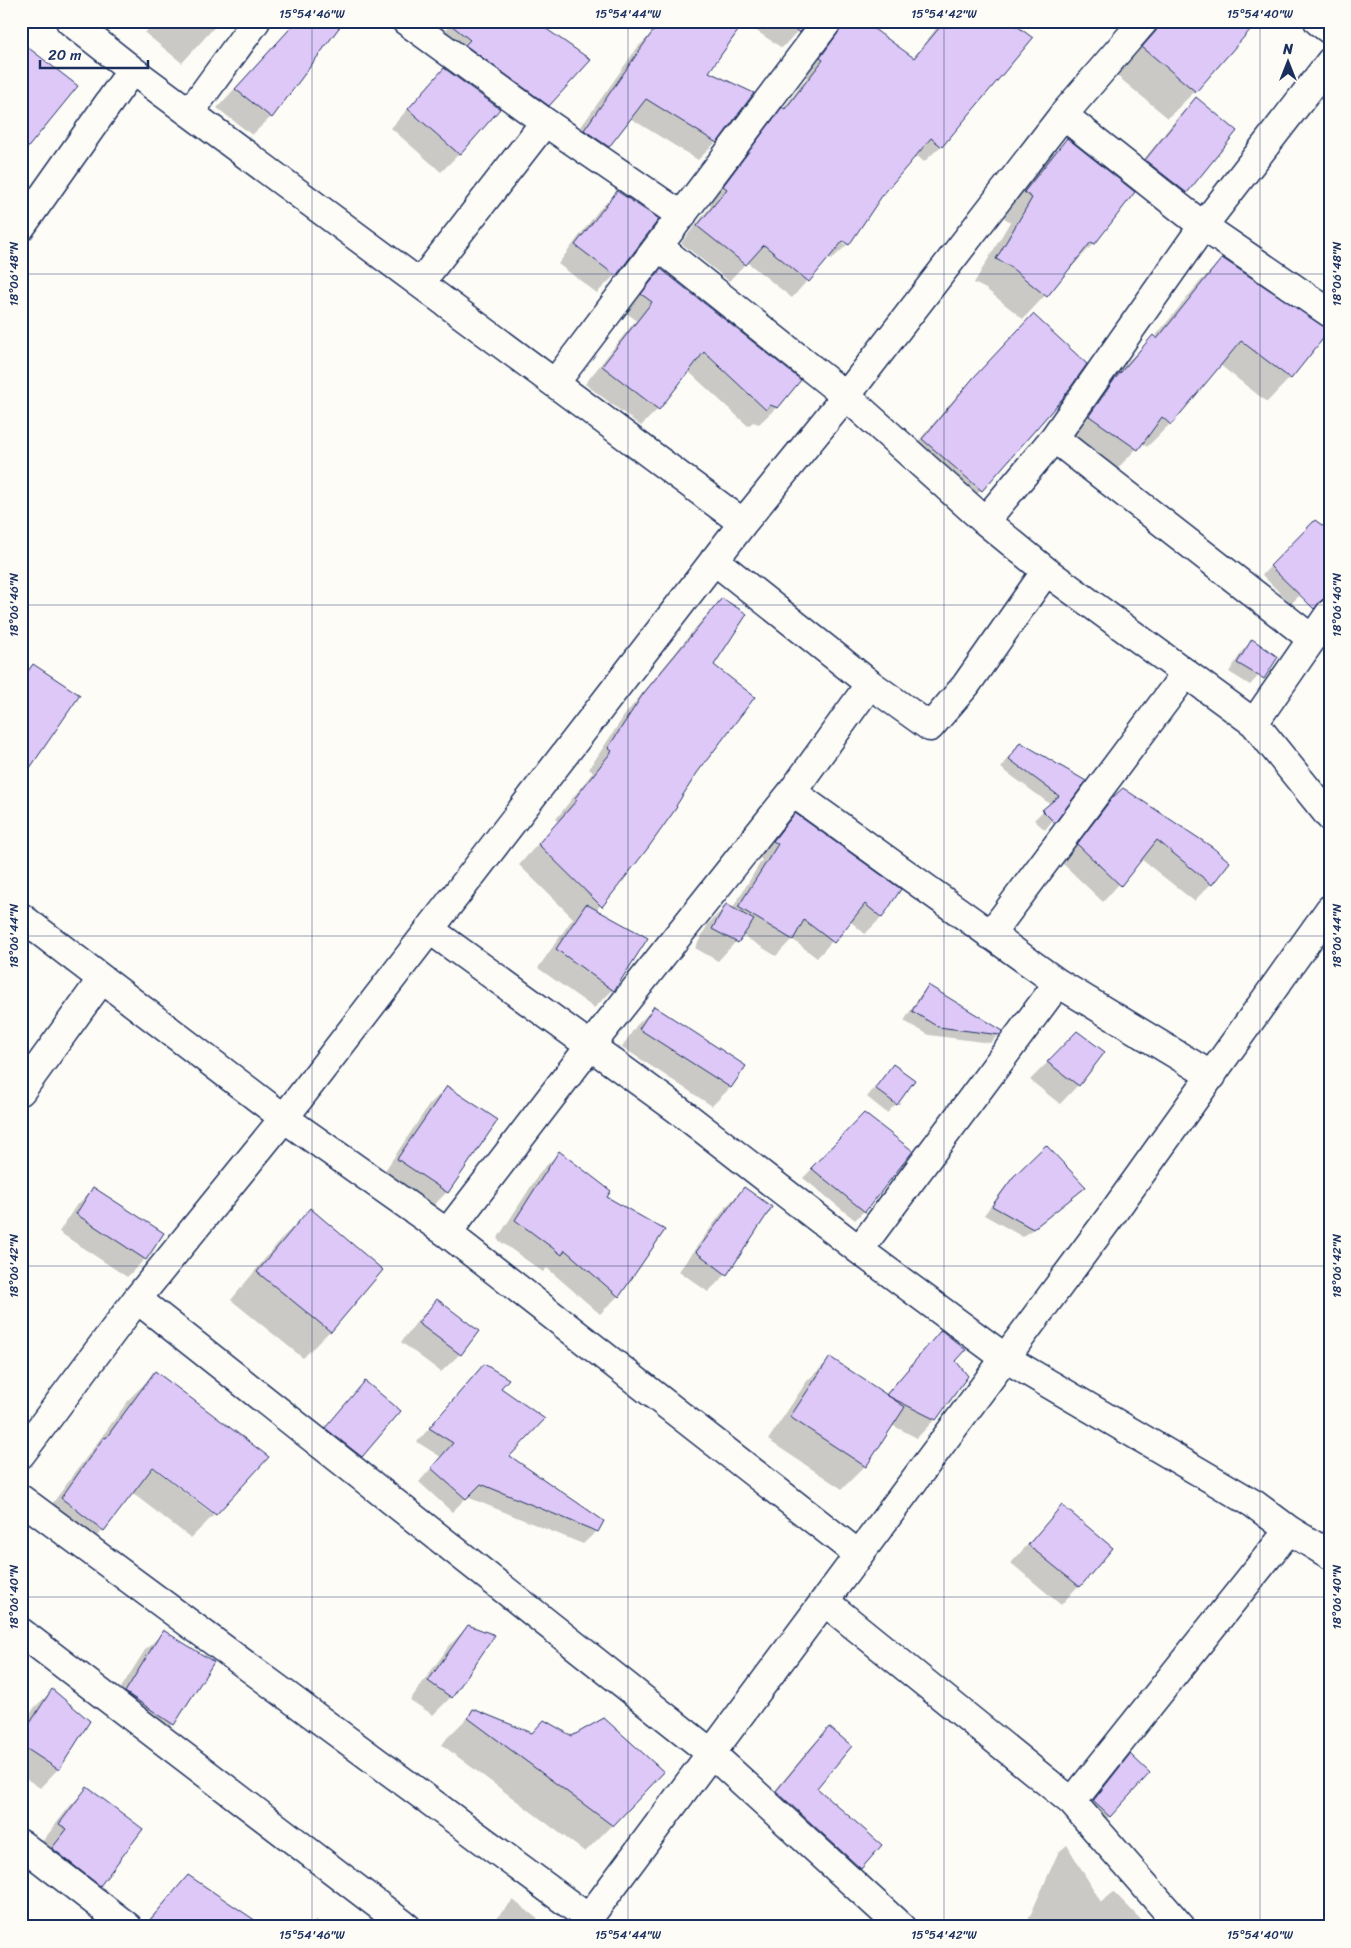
<svg xmlns="http://www.w3.org/2000/svg" width="1351" height="1948" font-family="Sriracha,sans-serif">
<style>
.shadow{fill:#0003;fill-rule:evenodd}
.building{fill:#ddc8f8;stroke:#1b2f5e}
.lines{fill:none;stroke-linecap:round;stroke-linejoin:round}
.minor-casing{stroke:#1b2f5e;stroke-width:31}
.minor{stroke:#fdfcf7;stroke-width:28}
.ticks{fill:none;stroke:#1b2f5e;stroke-width:1;stroke-opacity:0.45}
.neatline{fill:none;stroke:#1b2f5e;stroke-width:2}
.ticks-label{font-size:12px;text-anchor:middle;fill:#1b2f5e}
</style>
<rect width="100%" height="100%" fill="#fdfcf7"/>
<filter id="ink" filterUnits="userSpaceOnUse"><feTurbulence type="fractalNoise" baseFrequency=".02" numOctaves="2"/><feDisplacementMap in="SourceGraphic" scale="10" xChannelSelector="R" yChannelSelector="G"/><feConvolveMatrix kernelMatrix="1 2 1 2 8 2 1 2 1" color-interpolation-filters="sRGB"/></filter>
<g filter="url(#ink)">
<path class="shadow" d="M155,21H220L182,63L145,33Z
M297,21H342L271,117L252,135L217,108Z
M453,21H540L538,25L549,105L530,123L434,44Z
M674,21H867L865,24L913,58L942,21H1008L1031,38L941,146L924,162L916,155L881,195L848,244L831,260L827,258L792,298L747,262L729,281L681,243L711,206L708,203L766,125L782,110L807,77L804,75L813,22H806L782,48L743,22L707,72L716,142L698,160L630,118L608,146L590,165L566,148L637,48L655,30ZM837,238L846,242V245Z
M1155,21H1256L1195,91L1168,118L1116,75Z
M426,88L459,154L441,172L391,128Z
M1196,99L1236,131L1186,192L1168,211L1128,179L1178,117Z
M1067,140L1133,192L1094,243L1023,319L986,289L974,283L1010,222L1002,216L1044,163Z
M618,192L615,275L597,293L558,264L599,210Z
M1222,259L1328,330L1290,378L1267,402L1220,365L1170,424L1147,447L1142,443L1114,472L1066,439L1091,405L1129,360L1153,337L1154,338L1199,283Z
M661,270L777,407L759,424L753,422L748,426L688,371L658,409L641,426L585,384L636,320L625,312L644,287Z
M1015,334L981,490L963,508L904,458L956,397Z
M1315,521L1300,595L1291,604L1262,575Z
M722,600L696,773L596,911L647,939L613,990L594,1008L538,968L573,918L519,865L558,821L556,819L593,772L589,769L624,716L702,620Z
M1252,641L1276,657L1250,685L1229,672L1243,650Z
M33,665L21,775V677Z
M1020,743L1084,781L1045,830L1034,820L1050,804L1001,768Z
M1114,798L1211,884L1194,901L1141,859L1103,902L1061,862L1096,816Z
M795,815L899,890L881,918L865,934L850,921L817,958L792,939L776,956L742,935L718,961L695,948L708,924L726,906L732,909L762,860L758,857Z
M928,986L999,1034L990,1043L929,1035L904,1021L920,995Z
M654,1008L744,1066L730,1088L712,1106L622,1047L636,1026Z
M1077,1033L1103,1053L1078,1085L1060,1104L1030,1080Z
M893,1065L896,1104L887,1113L867,1097Z
M447,1087V1192L429,1210L380,1178L429,1105Z
M864,1115V1211L855,1220L803,1178Z
M1046,1147L1075,1195L1023,1237L984,1215L1005,1187Z
M559,1153L605,1198L618,1296L600,1314L547,1268L543,1272L497,1239L541,1171Z
M94,1188L162,1234L145,1259L127,1277L59,1232L75,1207Z
M744,1188L726,1274L708,1292L679,1271L726,1207Z
M310,1210L381,1270L330,1331L303,1358L231,1300L283,1237Z
M437,1301L460,1354L441,1372L401,1342L419,1319Z
M941,1332L954,1361L935,1419L917,1438L892,1425L865,1466L842,1489L768,1440L807,1381L830,1359L885,1395Z
M485,1365L499,1388L508,1457L597,1531L583,1544L467,1497L452,1512L419,1482L441,1457L417,1442Z
M156,1373L148,1464L214,1515L191,1538L132,1493L103,1530L79,1554L38,1523L131,1397Z
M366,1383L362,1457L343,1475L308,1447Z
M1062,1507L1112,1548L1061,1605L1011,1563Z
M468,1626L451,1697L433,1715L410,1700L450,1645Z
M164,1632L173,1724L155,1742L107,1710L145,1650Z
M53,1690L88,1722L58,1769L40,1788L21,1775V1729L34,1708Z
M474,1711L531,1734L572,1737L612,1825L585,1852L442,1745L447,1738Z
M829,1729L815,1788L880,1845L842,1886L759,1810L811,1747Z
M1130,1756L1110,1816L1101,1824L1085,1810Z
M87,1789L100,1885L81,1903L35,1867L49,1848L42,1842L69,1807Z
M1067,1845L1101,1902L1114,1892L1148,1927H1025L1058,1853Z
M188,1877L263,1927H142Z
M513,1900L548,1927H488Z
M316,1920L324,1927H309Z"/>
<path class="building" d="M297,21H344L272,118L235,89Z
M446,21H535L591,60L549,106L465,45L470,40Z
M660,21H745L709,72L754,93L717,143L646,99L609,147L584,130Z
M783,21H808L800,33Z
M843,21H863L914,58L945,21H1010L1033,38L942,147L931,138L882,196L849,245L843,241L809,282L764,245L746,265L697,226L727,189L723,186L782,107L785,109L823,60L820,58L840,30Z
M1159,21H1258L1196,92L1142,47L1156,31Z
M21,42L78,86L21,156Z
M444,68L500,109L460,155L408,109Z
M1196,97L1237,131L1187,193L1145,160Z
M1067,138L1135,192L1095,244L1091,242L1047,297L1009,266L996,259L1032,198L1024,192Z
M617,191L659,219L616,276L575,245Z
M1222,258L1330,330L1291,379L1241,341L1171,425L1162,417L1138,450L1089,416L1114,380L1153,335L1157,339Z
M661,269L801,380L778,408L770,405L766,410L704,352L659,410L602,366L652,302L641,294Z
M1033,314L1087,364L1063,398L982,491L922,439L974,377Z
M1315,520L1330,531V598L1323,599L1314,609L1270,566Z
M722,598L747,614L714,665L755,697L697,773L676,806L677,807L648,848L602,907L538,844L577,800L575,798L612,751L608,748L643,694Z
M1252,639L1278,657L1264,679L1237,663Z
M33,664L80,695L21,781V681Z
M1020,742L1086,781L1055,823L1042,810L1059,796L1009,759Z
M1123,788L1212,847L1230,862L1212,885L1157,840L1121,886L1077,844L1113,797Z
M795,813L901,889L882,918L865,904L834,943L804,920L793,940L738,907L778,844L773,841Z
M586,904L648,938L614,991L556,949Z
M726,904L754,920L738,943L712,929Z
M928,985L1003,1031L1000,1035L938,1027L912,1011Z
M654,1006L746,1066L731,1088L639,1029Z
M1077,1031L1105,1052L1079,1086L1047,1062Z
M893,1064L915,1080L897,1105L875,1088Z
M447,1086L498,1120L448,1193L397,1159Z
M864,1113L913,1151L865,1212L811,1168Z
M1046,1145L1086,1187L1033,1229L992,1206L1013,1177Z
M559,1151L611,1191L607,1197L665,1230L619,1297L565,1250L562,1255L515,1220Z
M93,1187L164,1233L146,1260L76,1214Z
M744,1187L772,1207L727,1275L696,1252Z
M310,1208L383,1270L331,1332L257,1272Z
M437,1299L479,1331L461,1355L418,1323Z
M941,1330L966,1350L956,1361L968,1376L936,1420L886,1395Z
M830,1357L905,1407L866,1467L790,1417Z
M484,1364L509,1379L501,1388L545,1419L510,1456L604,1521L598,1532L481,1484L466,1499L431,1468L453,1443L429,1428Z
M155,1371L269,1457L216,1515L153,1467L104,1531L61,1498L104,1437L106,1438Z
M365,1381L401,1411L362,1457L325,1428Z
M1062,1505L1113,1548L1080,1587L1028,1545Z
M468,1625L495,1635L452,1698L428,1681Z
M163,1630L214,1662L174,1725L125,1692Z
M52,1689L90,1721L59,1770L21,1745V1737Z
M473,1709L532,1733L544,1720L572,1736L604,1718L664,1772L613,1826L468,1718Z
M829,1727L852,1746L817,1788L882,1845L861,1869L776,1791Z
M1130,1754L1150,1773L1110,1817L1093,1801Z
M87,1787L143,1829L100,1886L52,1848L67,1829L59,1824Z
M188,1875L265,1927H144Z"/>
<g class="lines">
<g class="minor-casing">
<path id="minor" d="M406,21L545,122L682,216
M1318,21L1330,30
M132,70L743,523
M190,112L256,21
M1063,115L1203,226L1330,313
M21,227L132,70L70,21
M659,247L846,396L985,521L1046,571L1254,723L1330,817
M420,283L545,122
M555,383L828,21
M1054,438L1312,639
M985,521L1054,438L1203,226L1330,62
M714,560L870,684L930,727L966,685L1046,571
M1254,723L1330,613
M792,792L1058,983L1212,1076
M21,917L284,1118L447,1233L859,1555
M429,929L677,1109L859,1250L1005,1358L1254,1504L1289,1530L1330,1555
M990,935L1186,673
M21,1091L102,979
M447,1233L591,1045L792,792L870,684
M859,1250L1058,983
M137,1299L711,1753L901,1927
M21,1454L137,1299L284,1118L743,523L846,396L1063,115L1144,21
M21,1499L588,1918
M824,1601L1072,1802L1181,1927
M21,1632L407,1927
M1072,1802L1289,1530
M21,1844L128,1927
M582,1927L1110,1217L1330,909"/>
</g>
<use href="#minor" class="minor"/>
</g>
</g>
<path class="ticks" d="M312,21V1927M628,21V1927M944,21V1927M1260,21V1927M21,274H1330M21,605H1330M21,936H1330M21,1266H1330M21,1597H1330"/>
<rect width="1351" height="1948" fill="none" stroke="#fdfcf7" stroke-width="55"/>
<g transform="translate(1288 62)" stroke="#fdfcf7" stroke-width="4" paint-order="stroke">
<path d="M0-4L9 19L0 12L-9 19Z" fill="#1b2f5e"/>
<text y="-8" font-size="14" font-weight="bold" text-anchor="middle" fill="#1b2f5e">N</text>
</g>
<path d="M40 60v8h108v-8" fill="none" stroke="#1b2f5e" stroke-width="2.5"/>
<text x="48" y="60" font-size="15" fill="#1b2f5e" stroke="#fdfcf7" stroke-width="4" paint-order="stroke">20 m</text>
<rect x="28" y="28" width="1296" height="1892" class="neatline"/>
<g class="ticks-label">
<text x="312" y="18">15°54'46"W</text>
<text x="628" y="18">15°54'44"W</text>
<text x="944" y="18">15°54'42"W</text>
<text x="1260" y="18">15°54'40"W</text>
<text transform="translate(14 274) rotate(-90)" y="4">18°06'48"N</text>
<text transform="translate(1337 274) rotate(-90)" y="4">18°06'48"N</text>
<text transform="translate(14 605) rotate(-90)" y="4">18°06'46"N</text>
<text transform="translate(1337 605) rotate(-90)" y="4">18°06'46"N</text>
<text transform="translate(14 936) rotate(-90)" y="4">18°06'44"N</text>
<text transform="translate(1337 936) rotate(-90)" y="4">18°06'44"N</text>
<text transform="translate(14 1266) rotate(-90)" y="4">18°06'42"N</text>
<text transform="translate(1337 1266) rotate(-90)" y="4">18°06'42"N</text>
<text transform="translate(14 1597) rotate(-90)" y="4">18°06'40"N</text>
<text transform="translate(1337 1597) rotate(-90)" y="4">18°06'40"N</text>
<text x="312" y="1939">15°54'46"W</text>
<text x="628" y="1939">15°54'44"W</text>
<text x="944" y="1939">15°54'42"W</text>
<text x="1260" y="1939">15°54'40"W</text>
</g>
</svg>
